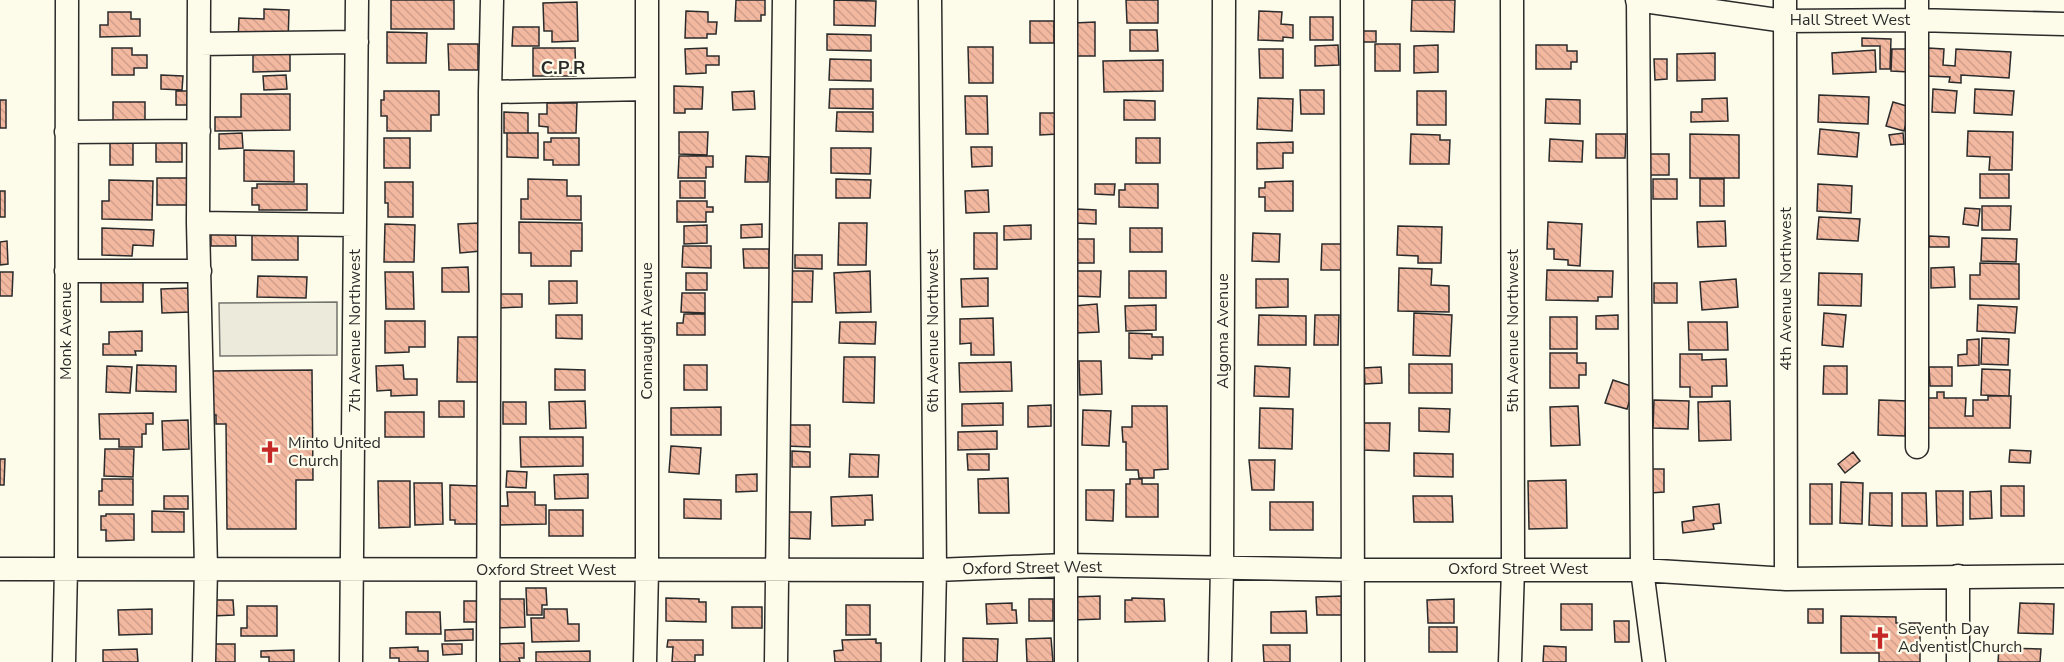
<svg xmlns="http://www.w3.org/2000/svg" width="2064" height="662" font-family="'Nunito Sans',sans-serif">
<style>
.parking{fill:#eceadb;stroke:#74746e;stroke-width:1.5}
.building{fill:url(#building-back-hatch);stroke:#2b2b2b;stroke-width:1.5}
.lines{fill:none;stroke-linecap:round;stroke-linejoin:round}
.minor-casing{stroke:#2b2b2b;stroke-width:25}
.minor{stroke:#fdfbea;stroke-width:22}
.labels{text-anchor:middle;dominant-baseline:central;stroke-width:4.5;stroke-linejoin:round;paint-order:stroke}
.street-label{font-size:16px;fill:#2b2b2b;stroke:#fdfbea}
.poi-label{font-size:16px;fill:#2b2b2b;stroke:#fdfbea;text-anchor:start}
.neighbourhood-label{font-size:18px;font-weight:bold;fill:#2b2b2b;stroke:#fdfbea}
</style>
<defs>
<pattern id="building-back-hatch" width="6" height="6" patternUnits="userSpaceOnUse" patternTransform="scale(1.5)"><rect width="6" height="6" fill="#f2b8a0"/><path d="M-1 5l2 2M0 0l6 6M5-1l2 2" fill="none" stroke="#d09e8a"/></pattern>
</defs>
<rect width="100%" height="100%" fill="#fdfbea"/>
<path class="parking" d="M337,302V355L220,356L219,303Z"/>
<path class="building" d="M391,0H454V29H391Z
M736,0H765V15H761V21H735Z
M834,0L876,1L875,26L834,25Z
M1126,0H1158V23H1127Z
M1412,0H1455L1454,32L1411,31Z
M577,2L578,41L552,42V31H544L543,3Z
M264,9L289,10L288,42L238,40L239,18L264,19Z
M686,11L708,12V22H717L716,34H707V38H685Z
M1259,11L1282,12L1281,24L1293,25V38L1283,37V41L1258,40Z
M108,12H131V19H140V36L100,37V25H108Z
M1310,17H1333V40H1310Z
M1030,21H1054V43H1030Z
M1095,22V56H1075L1074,23Z
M513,27H539V46H512Z
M1130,30H1157L1158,51H1130Z
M1359,31H1376V42H1359Z
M387,32L427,33L426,63H387Z
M827,34L871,35V51L827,50Z
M1862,38L1891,39L1890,69H1880V46H1862Z
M448,44H478V70H449Z
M1375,44H1400V71H1375Z
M1338,45L1339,65L1315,66V46Z
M1438,45V72L1414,73V46Z
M1536,45H1567V51H1577V62H1571V69H1536Z
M290,47V71L253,72V52Z
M968,47H993V83H969Z
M112,48H132V55H147V68H134V75H112Z
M533,48H575L576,76H533Z
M707,48V56H719V65H706V73L686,74L685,49Z
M1928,48L1944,49L1943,65L1955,66L1956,49L2011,52L2009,78L1961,75V83L1949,82L1950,77L1926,76Z
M1259,49H1283V78H1260Z
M1892,49H1909V72L1891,71Z
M1875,50L1876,72L1833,74L1832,53Z
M1715,53V80L1677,81V54Z
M830,59L871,60V81L829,80Z
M1654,59H1667V79L1655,80Z
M1163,60V91L1104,92L1103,61Z
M161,75L183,76L182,90L161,89Z
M286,75L287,89L264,90L263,76Z
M674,86L703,87L702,109H685V113H674Z
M830,89H873V109L829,108Z
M1933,89L1957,91L1955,113L1932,112Z
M1975,89L2014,91L2012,115L1974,113Z
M1300,90H1324V114H1301Z
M176,91H189L188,105H176Z
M384,91H439V115H431V131H387V116H381V100H384Z
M754,91L755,109L733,110L732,92Z
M1417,91H1446V125H1417Z
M241,94H290V130L215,131V117H241Z
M1819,95L1869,97L1868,124L1818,122Z
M965,96H987L988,134H966Z
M1258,98L1293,99L1292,131L1257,129Z
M1727,98L1728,121L1691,122V112H1702V99Z
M1546,99L1580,100V124L1545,123Z
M0,100H6V128H0Z
M1124,100L1155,101V120H1124Z
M113,102H145V124L113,130Z
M1893,102L1910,107L1904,131L1886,126Z
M547,103H577L576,133H548V127L539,126V114H547Z
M504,112L528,113V133H504Z
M837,112H873V132L836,131Z
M1040,113H1057L1058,134L1040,135Z
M1820,129L1859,133L1857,157L1818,154Z
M1968,131L2013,132L2012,170H1989L1990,157L1967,156Z
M679,132H708L707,155L679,154Z
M242,133L243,148L219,149V134Z
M507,133H538V158L507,157Z
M1903,133L1904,144L1891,145L1889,135Z
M156,134H182V162H156Z
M1411,134L1440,135V140H1450L1449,164H1410Z
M1596,134H1626L1625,158H1596Z
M1690,134L1739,135V178H1690Z
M384,138H410V168H384Z
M551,138H579V165H553V160H544V142H551Z
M1136,138H1160V163H1136Z
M1550,139L1583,141L1582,162L1549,161Z
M110,141H133V165H110Z
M1293,142V153H1283V168L1257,169V143Z
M971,147H992V166L972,167Z
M831,148H871L870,174L831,173Z
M244,150L294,151V182L244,181Z
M1650,154H1669V175H1650Z
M679,156H713V167H706V178H678Z
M746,156L769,157L768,182H745Z
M1980,174H2009V198H1980Z
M157,178H188V205H157Z
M528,179L567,180V196H581V220L521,219V199H528Z
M836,179L871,180L870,198H836Z
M1653,179H1677V199H1653Z
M1700,179H1724V206H1700Z
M109,180L153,181L152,220L102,219V201H109Z
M680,181H705V198H680Z
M1293,181V211H1265V197H1259V188H1265V182Z
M385,182H413V217H388V203H385Z
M257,184H307V210H259V205H252V188H257Z
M1095,184H1115L1114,195L1095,194Z
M1125,184H1158V208L1119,207V190H1125Z
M1818,184L1852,186L1851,213L1817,211Z
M988,190L989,212L966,213L965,191Z
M0,191H5V217H0Z
M677,201H707V207H713V212H706V222H677Z
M1982,206H2011L2010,230H1982Z
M1965,208L1980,209L1978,226L1963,224Z
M1077,209L1096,210V224L1076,223Z
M1819,217L1860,219L1858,241L1817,239Z
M1725,221L1726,246L1698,247L1697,222Z
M519,222L582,223V251H571V266H531V253H519Z
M1548,222L1582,224L1580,266L1568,265V260L1554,259V249H1547Z
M480,223L481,251L460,253L458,224Z
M839,223H867L866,265H838Z
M385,224L415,225L414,262H384Z
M762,224V237L741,238V225Z
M707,225V243L684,244V226Z
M1031,225V239L1004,240V226Z
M211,226H235L236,246H211Z
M1398,226L1442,227L1441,263H1418V256L1397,255Z
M102,228L154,230L153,246L133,245L132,256L102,255Z
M1130,228H1162V252H1130Z
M252,232H298V260H252Z
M974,233H997V269H974Z
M1253,233L1280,234L1279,262L1252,261Z
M1929,236L1949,237V247H1929Z
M1982,238L2017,239L2016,262L1981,261Z
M1077,239H1094V263H1077Z
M7,241L8,264L0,265V242Z
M1322,244H1345V270H1321Z
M683,246H711V268L682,267Z
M743,249H769V268H744Z
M795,255H822V269L795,268Z
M1980,263L2019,264V299H1970V275H1980Z
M468,267L469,292H442V268Z
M1954,267L1955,287L1931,288V268Z
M1399,268L1432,269L1431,285L1449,286V312L1398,311Z
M1547,270L1613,271L1612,297H1598V301L1546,300Z
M788,271H813L812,302H788Z
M870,271L871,312L836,313L834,273Z
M1077,271H1101L1100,297L1076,296Z
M1129,271H1166V298H1129Z
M0,272H13L12,296H0Z
M385,272H413L414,309H386Z
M686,273H707V290H686Z
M1819,273L1862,274L1861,306L1818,305Z
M101,274L143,282V302H101Z
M258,276L307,277L306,298L257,297Z
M988,278V306L962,307L961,279Z
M1256,279H1288V307L1256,308Z
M1736,279L1738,307L1702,310L1700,282Z
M549,281H577V303L549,304Z
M1654,283H1677V303H1654Z
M189,288L190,312L162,313L161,289Z
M682,293H705V313L681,312Z
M499,294H522V307L499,308Z
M1097,304L1099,332L1075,333L1074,306Z
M1156,305V330L1126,331L1125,306Z
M1978,305L2017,307L2015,333L1977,331Z
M1414,313L1452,315L1450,356L1413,355Z
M1824,313L1846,315L1843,347L1822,345Z
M684,314H705V335H677V323H683Z
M556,315H582V339L556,338Z
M1259,315L1306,316V345H1258Z
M1315,315H1339L1338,345H1314Z
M1618,315V329H1596V316Z
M1550,317H1577V349H1550Z
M993,318L994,355H971V343L960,344V319Z
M385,321H425V347H409V352L385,353Z
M840,322H876L875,344L839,343Z
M1688,322H1727L1728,350H1689Z
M142,331V351H135L136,355H103V344H109V332Z
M1129,333L1152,334V337H1163V355H1152V359L1129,358Z
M458,337H482V382H457Z
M1982,338L2009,339L2008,365L1981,364Z
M1979,339V365L1958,366V355L1967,354V340Z
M1550,353H1577V363H1586V375H1579V388H1550Z
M1680,354H1702V360L1726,359L1727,386H1712V397H1690V387H1680Z
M844,357H875L874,403L843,402Z
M1079,361H1101L1102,394L1080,395Z
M1011,362L1012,391L960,392L959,363Z
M1409,364H1452V393H1409Z
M137,365L176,366V392L136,391Z
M403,365L404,379H417V395L391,396V390L377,391L376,366Z
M684,365H707V390H684Z
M107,366L132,367L130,393L106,392Z
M1255,366L1290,368L1289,397L1254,396Z
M1824,366H1847V394H1823Z
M1381,367L1382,383L1365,384L1364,368Z
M1929,367H1952V386H1930Z
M555,369L585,370V390H555Z
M1982,369L2010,370L2009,396L1981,395Z
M312,370L313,480H296V529H227L226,424H216V415H210V371Z
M1613,380L1634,387L1627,409L1605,403Z
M1937,392H1944V398H1966L1965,416H1973V400H1988V396H2011L2010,428H1924L1925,398H1937Z
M1654,400L1689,401L1688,429L1653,428Z
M1879,400L1907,401L1905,436L1878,435Z
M439,401H464V417H439Z
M585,401L586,428L550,429L549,402Z
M1730,401L1731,440L1699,441L1698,402Z
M503,402H526V424H503Z
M1003,403V425L962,426V404Z
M1051,405V426L1028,427V406Z
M1132,406H1167L1168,469L1154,470V478H1139L1138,470H1126V442H1123L1122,427H1132Z
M1578,406L1580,445L1551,446L1550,407Z
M721,407V435H671V408Z
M1260,408L1293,409L1292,449L1259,448Z
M1419,408L1450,409L1449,432L1419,431Z
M1083,410L1111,411L1109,446L1082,445Z
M385,412H424V437H385Z
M153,413V424H146V434H142V447H119V439H100L99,414Z
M188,420L189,449L163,450L162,421Z
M1364,423H1390L1389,451L1363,450Z
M788,425H810V447L787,446Z
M997,431V449L958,450V432Z
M520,437H583V466L521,467Z
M671,446L701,448L699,474L669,472Z
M105,449H134L133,477L104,476Z
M2010,450L2031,451L2030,463L2009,462Z
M792,451L810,452V467H792Z
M1853,452L1860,461L1845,473L1838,464Z
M1414,453L1453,454V477L1414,476Z
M850,454L879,455L878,477H849Z
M967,454H989V470H968Z
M0,459H5L4,485H0Z
M1249,460H1275L1274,490H1252Z
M1650,469H1664V492L1650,493Z
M507,471L527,472L526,488L506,487Z
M588,474V498L555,499L554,475Z
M757,474V491L736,492V475Z
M1008,478L1009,513H979L978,479Z
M102,479H133V505H99V491H102Z
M1130,479H1142V484H1158V517H1126V484H1130Z
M1566,480L1567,528L1529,529L1528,481Z
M378,481H410V527L379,528Z
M1841,482L1863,483L1862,524L1840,523Z
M414,483H442L443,524L415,525Z
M1810,484H1832V524H1810Z
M450,485L479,486L478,524H455V520H450Z
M2001,486H2024V516H2001Z
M1086,490H1114L1113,521L1086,520Z
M1936,491H1963V525L1937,526Z
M1991,491L1992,518L1970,519V492Z
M507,492H535V505H546V524L497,525L496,506H508Z
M1870,493H1892V526L1869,525Z
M1902,493H1926L1927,526H1902Z
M872,495L873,520H865V525L832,526L831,497Z
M164,496H188V509H164Z
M1413,496H1452L1453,522H1414Z
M684,499L721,500V519L684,518Z
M1270,502H1313V530H1270Z
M1719,504L1721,523L1713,524L1714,529L1683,533L1682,522L1694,520L1693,507Z
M549,510H583V536H549Z
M152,511L184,512V532H152Z
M787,512H811L810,539L787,538Z
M106,514H134V540L106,541V530H101V516H106Z
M526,588H546L547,605H542V615H527Z
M1100,596V619L1072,620L1071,597Z
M1342,596V615H1317L1316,597Z
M666,598L699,599V602H706V622L666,621Z
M1132,598L1164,599L1165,621L1125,622V600H1132Z
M495,599H524L525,627L495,628Z
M1029,599H1053V621H1029Z
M1454,599V623H1428L1427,600Z
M211,600H233L234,615L212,616Z
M464,601H477L478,622H464Z
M1012,603V610H1016L1017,623L987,624L986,604Z
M2020,603L2054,604L2053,634L2018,633Z
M1561,604H1592V630H1561Z
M846,605H870V635H846Z
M247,606H277V636H241V628H247Z
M732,607H762V628H732Z
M152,609V634L119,635L118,610Z
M544,609H567L568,624H579V641L532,642L531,618H544Z
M1808,609H1823V623H1808Z
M1306,611L1307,633H1271V612Z
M406,612H440L441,634H406Z
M1841,616L1896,617V623H1920V662H1879V653H1841Z
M1614,621H1629V642H1615Z
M1429,627H1457V652H1429Z
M473,629V640L445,641V630Z
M963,638L998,639L997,662H963Z
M1051,638L1053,662H1027L1026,639Z
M876,639V643H881V662H835L834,651L843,650L842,640Z
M668,640H703V655H695V662H672L673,647H667Z
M524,643V658H519L520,662H500V659H495V644Z
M213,644H235V662H213Z
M442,644H462V654L443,655Z
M1263,645H1290V662H1264Z
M1544,646L1566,647V662H1543Z
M418,647V651H428V662H399V658H390V648Z
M1999,648L2041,649L2040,662H1998Z
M137,649L138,662H103V650Z
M294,650V662H269V657H261V651Z
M590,651V662H536V652Z"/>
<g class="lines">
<g class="minor-casing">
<path id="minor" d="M199,0L198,223L206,568L204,662
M930,0L935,570L933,662
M1066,0V662
M1352,0L1353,662
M1637,0L1785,21L1917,20L2064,24
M1638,0L1642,570L1654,662
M1785,0L1786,579
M199,44L357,42
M490,92L647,89
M66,132L199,131
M198,223L355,225
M66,271H200
M1917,447V0
M0,569L935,570L1066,565L1352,570H1642L1786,579L2064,576
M1958,576V662
M64,662L66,568L67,0
M351,662L357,0
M488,662L490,92L492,0
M645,662L647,570V0
M776,662L784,0
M1220,662L1222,568L1224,0
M1510,662L1513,569L1512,0"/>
</g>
<use href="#minor" class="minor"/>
</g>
<defs>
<g id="church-bare" transform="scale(1.8)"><path d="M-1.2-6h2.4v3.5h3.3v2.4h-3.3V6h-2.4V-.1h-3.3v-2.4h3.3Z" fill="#c62828" stroke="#fdfbea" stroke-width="2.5" paint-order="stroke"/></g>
</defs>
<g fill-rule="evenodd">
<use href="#church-bare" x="270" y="452"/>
<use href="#church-bare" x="1880" y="638"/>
</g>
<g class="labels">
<g class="street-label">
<text x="1850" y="20">Hall Street West</text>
<text transform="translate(1786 289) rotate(-90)">4th Avenue Northwest</text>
<text transform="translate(66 331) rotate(-90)">Monk Avenue</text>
<text transform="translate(355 331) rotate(-90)">7th Avenue Northwest</text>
<text transform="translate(647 331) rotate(-90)">Connaught Avenue</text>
<text transform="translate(933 331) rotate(-90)">6th Avenue Northwest</text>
<text transform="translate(1223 331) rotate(-90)">Algoma Avenue</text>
<text transform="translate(1513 331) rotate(-90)">5th Avenue Northwest</text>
<text transform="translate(1032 568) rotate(-1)">Oxford Street West</text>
<text x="1518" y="569">Oxford Street West</text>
<text x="546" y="570">Oxford Street West</text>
</g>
<g class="poi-label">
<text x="288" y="443">Minto United<tspan x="288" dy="18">Church</tspan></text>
<text x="1898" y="629">Seventh Day<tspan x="1898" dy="18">Adventist Church</tspan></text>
</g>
<g class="neighbourhood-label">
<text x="563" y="68">C.P.R</text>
</g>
</g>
</svg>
